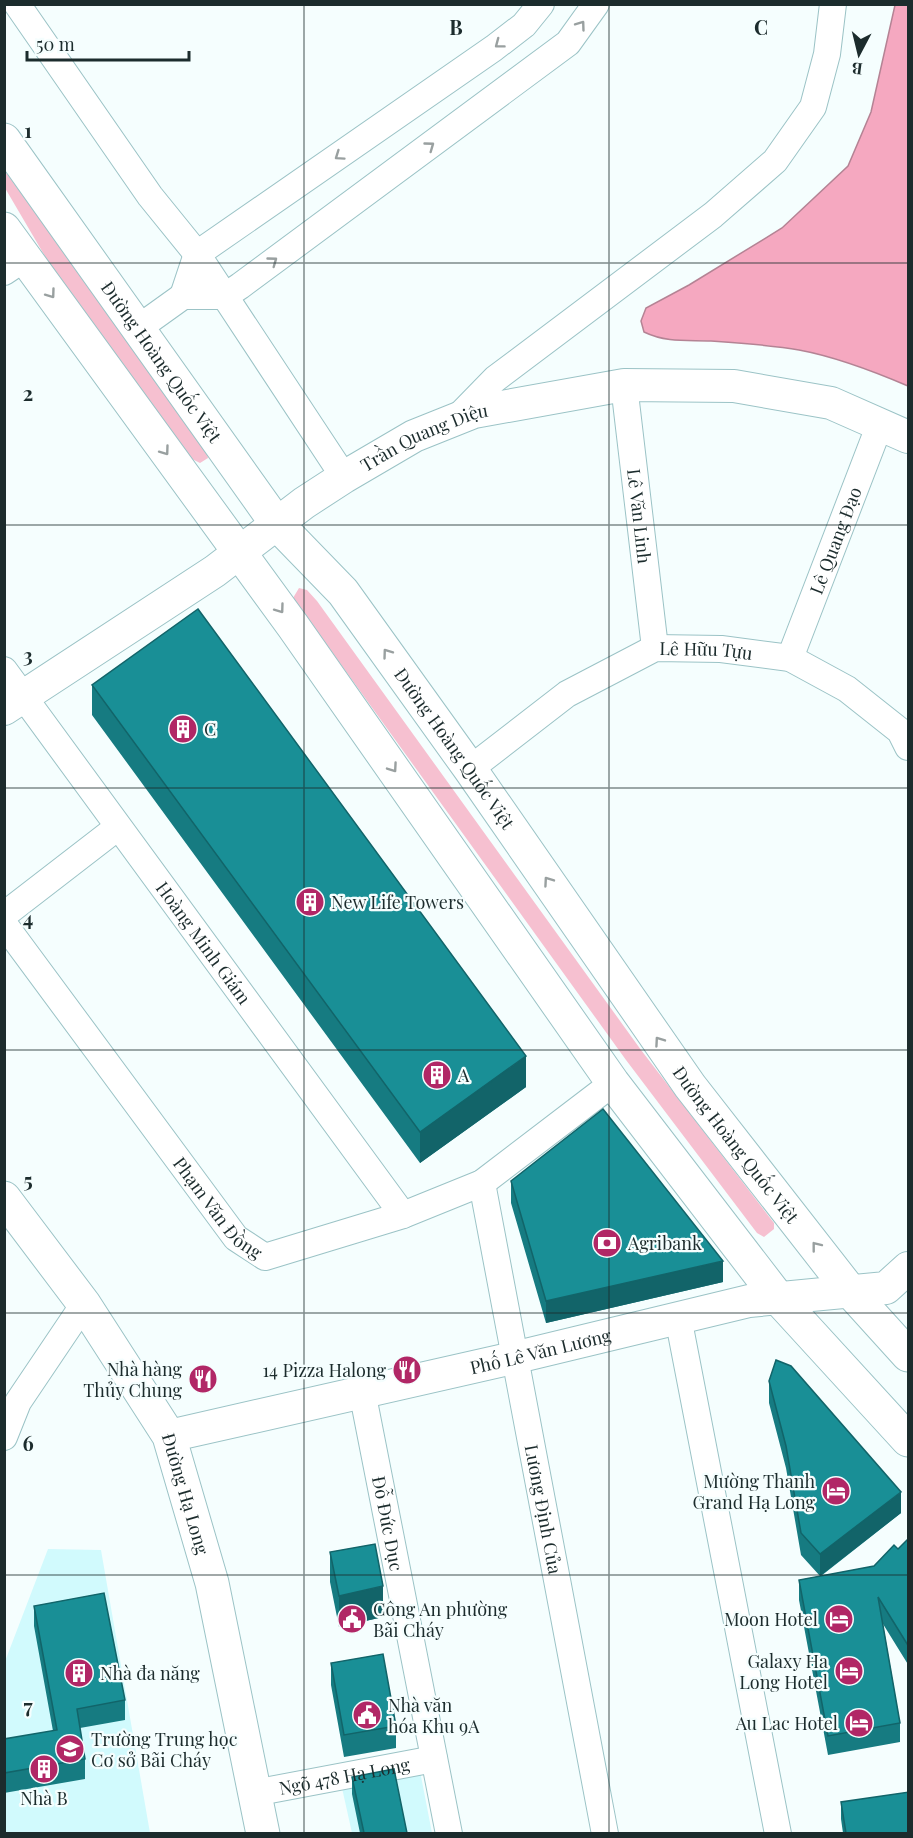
<svg xmlns="http://www.w3.org/2000/svg" width="913" height="1838" font-family="'Playfair Display',serif">
<style>
.built{fill:#d1fafd}
.green{fill:#f6c0d0}
.water{fill:#f5a8c0;stroke:#b48394;stroke-width:1.5}
.lines{fill:none;stroke-linecap:round;stroke-linejoin:round}
.minor-casing{stroke:#9bc3c6;stroke-width:28}
.tertiary-casing{stroke:#9bc3c6;stroke-width:34}
.secondary-casing{stroke:#9bc3c6;stroke-width:35}
.primary-casing{stroke:#9bc3c6;stroke-width:35}
.minor{stroke:#fff;stroke-width:26}
.tertiary{stroke:#fff;stroke-width:32}
.secondary{stroke:#fff;stroke-width:33}
.primary{stroke:#fff;stroke-width:33}
.wall{fill:#167b81}
.shaded-wall{fill:#126469}
.building{fill:#198f96;stroke:#126469;stroke-width:1.5}
.oneway{stroke:#99a0a0}
.grid{fill:none;stroke:#1c2c2d;stroke-width:1.5;stroke-opacity:0.55}
.labels{text-anchor:middle;dominant-baseline:central;stroke-width:4.5;stroke-linejoin:round;paint-order:stroke}
.street-label{font-size:18px;fill:#1c2c2d;stroke:#f5fefe}
.poi-label{font-size:18px;fill:#1c2c2d;stroke:#f5fefe;text-anchor:start}
.grid-label{font-size:20px;text-anchor:middle;font-weight:bold;fill:#1c2c2d;stroke:#f5fefe;stroke-width:4.5;stroke-linejoin:round;paint-order:stroke}
</style>
<rect width="100%" height="100%" fill="#f5fefe"/>
<path class="built" d="M48,1549L101,1550L150,1833H5L4,1664Z
M420,1771L432,1833H352L342,1788Z"/>
<path class="green" d="M4,170L206,446L208,458L200,463L190,458L56,275L5,188Z
M299,588L307,590L317,601L641,1050L774,1223V1229L764,1237L757,1233L626,1060L293,598Z"/>
<path class="water" d="M895,5H908V386C873,371 837,357 799,350C771,345 740,343 711,341C687,340 667,343 644,332L641,321L646,308L689,285L782,228L848,166L871,112Z"/>
<g class="lines">
<g class="minor-casing">
<g id="minor">
<path d="M17,4L150,196L197,254L344,477"/>
<path d="M4,272L25,258"/>
<path d="M183,296L197,254L494,48L524,25L541,4"/>
<path d="M137,329L183,296H225L240,286L568,43L596,4"/>
<path id="s1" d="M624,385L655,648"/>
<path d="M456,419L495,379L713,215L775,161L813,107L827,54L833,4"/>
<path id="s2" d="M790,658L880,424"/>
<path id="s3" d="M4,670L403,1215"/>
<path id="s4" d="M470,769L567,694L655,648L721,649L790,658L847,689L900,731L908,747"/>
<path d="M4,915L118,827"/>
<path id="s5" d="M4,924L236,1238L265,1257L403,1215L482,1183L613,1083"/>
<path id="s6" d="M482,1183L605,1834"/>
<path d="M678,1317L778,1834"/>
<path id="s7" d="M362,1391L449,1834"/>
<path d="M4,1437L18,1402L84,1304"/>
<path id="s8" d="M254,1793L434,1759"/>
</g>
</g>
<g class="tertiary-casing">
<g id="tertiary">
<path id="s9" d="M4,709L215,571L304,503L344,477L414,436L474,412L624,385L734,386L831,403L908,437"/>
<path id="s10" d="M169,1436L513,1358L749,1301L886,1288L908,1268"/>
</g>
</g>
<g class="secondary-casing">
<g id="secondary">
<path id="s11" d="M4,1198L84,1304L169,1436L212,1583L263,1834"/>
</g>
</g>
<g class="primary-casing">
<g id="primary">
<path id="s12" d="M4,140L277,524L343,592L470,769L690,1086L850,1291L908,1355"/>
<path d="M4,229L293,626L613,1083L778,1298L908,1440"/>
</g>
</g>
<use href="#minor" class="minor"/>
<use href="#tertiary" class="tertiary"/>
<use href="#secondary" class="secondary"/>
<use href="#primary" class="primary"/>
</g>
<path class="wall" d="M92,685L526,1087L420,1163L92,715Z
M511,1181L723,1282L546,1323L511,1203Z
M769,1381L901,1513L821,1576L874,1566L898,1549L909,1538V1666L883,1624L900,1723V1742L828,1755L799,1600V1580L820,1576L801,1555L786,1468L769,1403Z
M330,1552L383,1617L339,1627L330,1582Z
M34,1606L125,1700V1720L80,1728L85,1759V1779L4,1793V1739L53,1731L34,1626Z
M331,1663L396,1726V1748L344,1757L331,1685Z
M352,1777L407,1833H360L352,1794Z
M841,1802L909,1833H843L841,1819Z"/>
<path class="shaded-wall" d="M526,1056V1087L420,1163V1132Z
M723,1261V1282L546,1323V1301Z
M901,1492V1513L820,1576V1554Z
M383,1586V1617L339,1627V1596Z"/>
<path class="building" d="M198,609L526,1056L420,1132L92,685Z
M603,1109L723,1261L546,1301L511,1181Z
M776,1360L791,1366L901,1492L820,1554L801,1533L786,1446L769,1381Z
M909,1538V1647L878,1597L900,1723L828,1736L799,1580L874,1566L894,1545L898,1549Z
M375,1544L383,1586L339,1596L330,1552Z
M104,1593L125,1700L77,1709L85,1759L4,1773V1739L57,1730L34,1606Z
M383,1654L396,1726L344,1735L331,1663Z
M394,1769L407,1833H364L352,1777Z
M909,1792V1833H846L841,1802Z"/>
<defs><path id="oneway-chevron" d="M-2-3.5L2.5 0L-2 3.5" fill="none" stroke-width="1.6" stroke-linecap="round" stroke-linejoin="round" transform="scale(1.5)"/></defs>
<g class="oneway">
<use href="#oneway-chevron" transform="translate(581 25) rotate(-54)"/>
<use href="#oneway-chevron" transform="translate(499 44) rotate(143)"/>
<use href="#oneway-chevron" transform="translate(430 146) rotate(-36)"/>
<use href="#oneway-chevron" transform="translate(339 156) rotate(145)"/>
<use href="#oneway-chevron" transform="translate(273 261) rotate(-36)"/>
<use href="#oneway-chevron" transform="translate(51 294) rotate(54)"/>
<use href="#oneway-chevron" transform="translate(165 451) rotate(54)"/>
<use href="#oneway-chevron" transform="translate(280 609) rotate(54)"/>
<use href="#oneway-chevron" transform="translate(387 653) rotate(-126)"/>
<use href="#oneway-chevron" transform="translate(393 768) rotate(55)"/>
<use href="#oneway-chevron" transform="translate(548 881) rotate(-125)"/>
<use href="#oneway-chevron" transform="translate(659 1041) rotate(-125)"/>
<use href="#oneway-chevron" transform="translate(816 1246) rotate(-128)"/>
</g>
<path class="grid" d="M304,4V1834M609,4V1834M4,263H908M4,525H908M4,788H908M4,1050H908M4,1313H908M4,1575H908"/>
<defs>
<g id="building-disc" transform="scale(1.5)"><circle r="9.5" fill="#b12766" stroke="#f5fefe"/><path d="M-4-6H4V6H1V3H-1V6H-4ZM-2.5-4.3h1.7v1.8h-1.7ZM.8-4.3h1.7v1.8H.8ZM-2.5-1h1.7V.8h-1.7ZM.8-1h1.7V.8H.8Z" fill="#fff"/></g>
<g id="bank-disc" transform="scale(1.5)"><circle r="9.5" fill="#b12766" stroke="#f5fefe"/><path d="M-6-4H6V4H-6ZM0-2.3a2.3 2.3 0 1 0 0 4.6a2.3 2.3 0 1 0 0-4.6Z" fill="#fff"/></g>
<g id="restaurant-disc" transform="scale(1.5)"><circle r="9.5" fill="#b12766" stroke="#f5fefe"/><path d="M-5-6h1v4h1v-4h1v4h1v-4h1v5L-1.5 .5V6h-2V.5L-5-1ZM5-6V6H3V1.5H1.5Q1.5-4 5-6Z" fill="#fff"/></g>
<g id="hotel-disc" transform="scale(1.5)"><circle r="9.5" fill="#b12766" stroke="#f5fefe"/><path d="M-6-4.5h1.5V1H6V5H4.5V3h-9V5H-6ZM-4 0a1.8 1.8 0 1 1 3.6 0ZM.5 0V-2.5h3Q6-2.5 6 0Z" fill="#fff"/></g>
<g id="civic-disc" transform="scale(1.5)"><circle r="9.5" fill="#b12766" stroke="#f5fefe"/><path d="M-.6-6.5H3V-4.5H.6V-3L4-1V1h2V6H-6V1h2V-1L-.6-3ZM-1.2 2.5V6h2.4V2.5Z" fill="#fff"/></g>
<g id="school-disc" transform="scale(1.5)"><circle r="9.5" fill="#b12766" stroke="#f5fefe"/><path d="M0-5L7-2L0 1L-7-2ZM-4 1L0 2.5L4 1V4Q0 6-4 4Z" fill="#fff"/></g>
</defs>
<g fill-rule="evenodd">
<use href="#building-disc" x="183" y="729"/>
<use href="#building-disc" x="310" y="902"/>
<use href="#building-disc" x="437" y="1075"/>
<use href="#bank-disc" x="607" y="1243"/>
<use href="#restaurant-disc" x="407" y="1370"/>
<use href="#restaurant-disc" x="203" y="1379"/>
<use href="#hotel-disc" x="836" y="1491"/>
<use href="#civic-disc" x="352" y="1619"/>
<use href="#hotel-disc" x="839" y="1619"/>
<use href="#hotel-disc" x="849" y="1671"/>
<use href="#building-disc" x="79" y="1673"/>
<use href="#civic-disc" x="367" y="1715"/>
<use href="#hotel-disc" x="859" y="1723"/>
<use href="#school-disc" x="70" y="1749"/>
<use href="#building-disc" x="44" y="1769"/>
</g>
<g class="labels">
<g class="street-label">
<text stroke="none"><textPath href="#s12" startOffset="272">Đường Hoàng Quốc Việt</textPath></text>
<text stroke="none"><textPath href="#s9" startOffset="502">Trần Quang Diệu</textPath></text>
<text stroke="none"><textPath href="#s1" startOffset="132">Lê Văn Linh</textPath></text>
<text stroke="none"><textPath href="#s2" startOffset="126">Lê Quang Đạo</textPath></text>
<text stroke="none"><textPath href="#s4" startOffset="273">Lê Hữu Tựu</textPath></text>
<text stroke="none"><textPath href="#s12" startOffset="758">Đường Hoàng Quốc Việt</textPath></text>
<text stroke="none"><textPath href="#s3" startOffset="338">Hoàng Minh Giám</textPath></text>
<text stroke="none"><textPath href="#s12" startOffset="1244">Đường Hoàng Quốc Việt</textPath></text>
<text stroke="none"><textPath href="#s5" startOffset="356">Phạm Văn Đồng</textPath></text>
<text stroke="none"><textPath href="#s10" startOffset="381">Phố Lê Văn Lương</textPath></text>
<text stroke="none"><textPath href="#s11" startOffset="350">Đường Hạ Long</textPath></text>
<text stroke="none"><textPath href="#s6" startOffset="332">Lương Định Của</textPath></text>
<text stroke="none"><textPath href="#s7" startOffset="135">Đỗ Đức Dục</textPath></text>
<text stroke="none"><textPath href="#s8" startOffset="92">Ngõ 478 Hạ Long</textPath></text>
</g>
<g class="poi-label">
<text x="204" y="729">C</text>
<text x="331" y="902">New Life Towers</text>
<text x="458" y="1075">A</text>
<text x="628" y="1243">Agribank</text>
<text x="182" y="1369" text-anchor="end">Nhà hàng<tspan x="182" dy="21">Thủy Chung</tspan></text>
<text x="386" y="1370" text-anchor="end">14 Pizza Halong</text>
<text x="815" y="1481" text-anchor="end">Mường Thanh<tspan x="815" dy="21">Grand Hạ Long</tspan></text>
<text x="373" y="1609">Công An phường<tspan x="373" dy="21">Bãi Cháy</tspan></text>
<text x="818" y="1619" text-anchor="end">Moon Hotel</text>
<text x="828" y="1661" text-anchor="end">Galaxy Ha<tspan x="828" dy="21">Long Hotel</tspan></text>
<text x="100" y="1673">Nhà đa năng</text>
<text x="388" y="1705">Nhà văn<tspan x="388" dy="21">hóa Khu 9A</tspan></text>
<text x="838" y="1723" text-anchor="end">Au Lac Hotel</text>
<text x="91" y="1739">Trường Trung học<tspan x="91" dy="21">Cơ sở Bãi Cháy</tspan></text>
<text x="44" y="1798" text-anchor="middle">Nhà B</text>
</g>
</g>
<g class="grid-label">
<text x="456" y="35">B</text>
<text x="761" y="35">C</text>
<text x="28" y="138">1</text>
<text x="28" y="401">2</text>
<text x="28" y="663">3</text>
<text x="28" y="926">4</text>
<text x="28" y="1188">5</text>
<text x="28" y="1451">6</text>
<text x="28" y="1714">7</text>
</g>
<rect width="913" height="1838" fill="none" stroke="#1c2c2d" stroke-width="12"/>
<g transform="translate(859 54) rotate(187)" stroke="#f5fefe" stroke-width="4.5" paint-order="stroke">
<path d="M0-4.5L10 22L0 15L-10 22Z" fill="#1c2c2d"/>
<text y="-9" font-size="16" font-weight="bold" text-anchor="middle" fill="#1c2c2d">B</text>
</g>
<path d="M27 51v9h162v-9" fill="none" stroke="#1c2c2d" stroke-width="3"/>
<text x="36" y="51" font-size="18" fill="#1c2c2d" stroke="#f5fefe" stroke-width="4.5" paint-order="stroke">50 m</text>
</svg>
